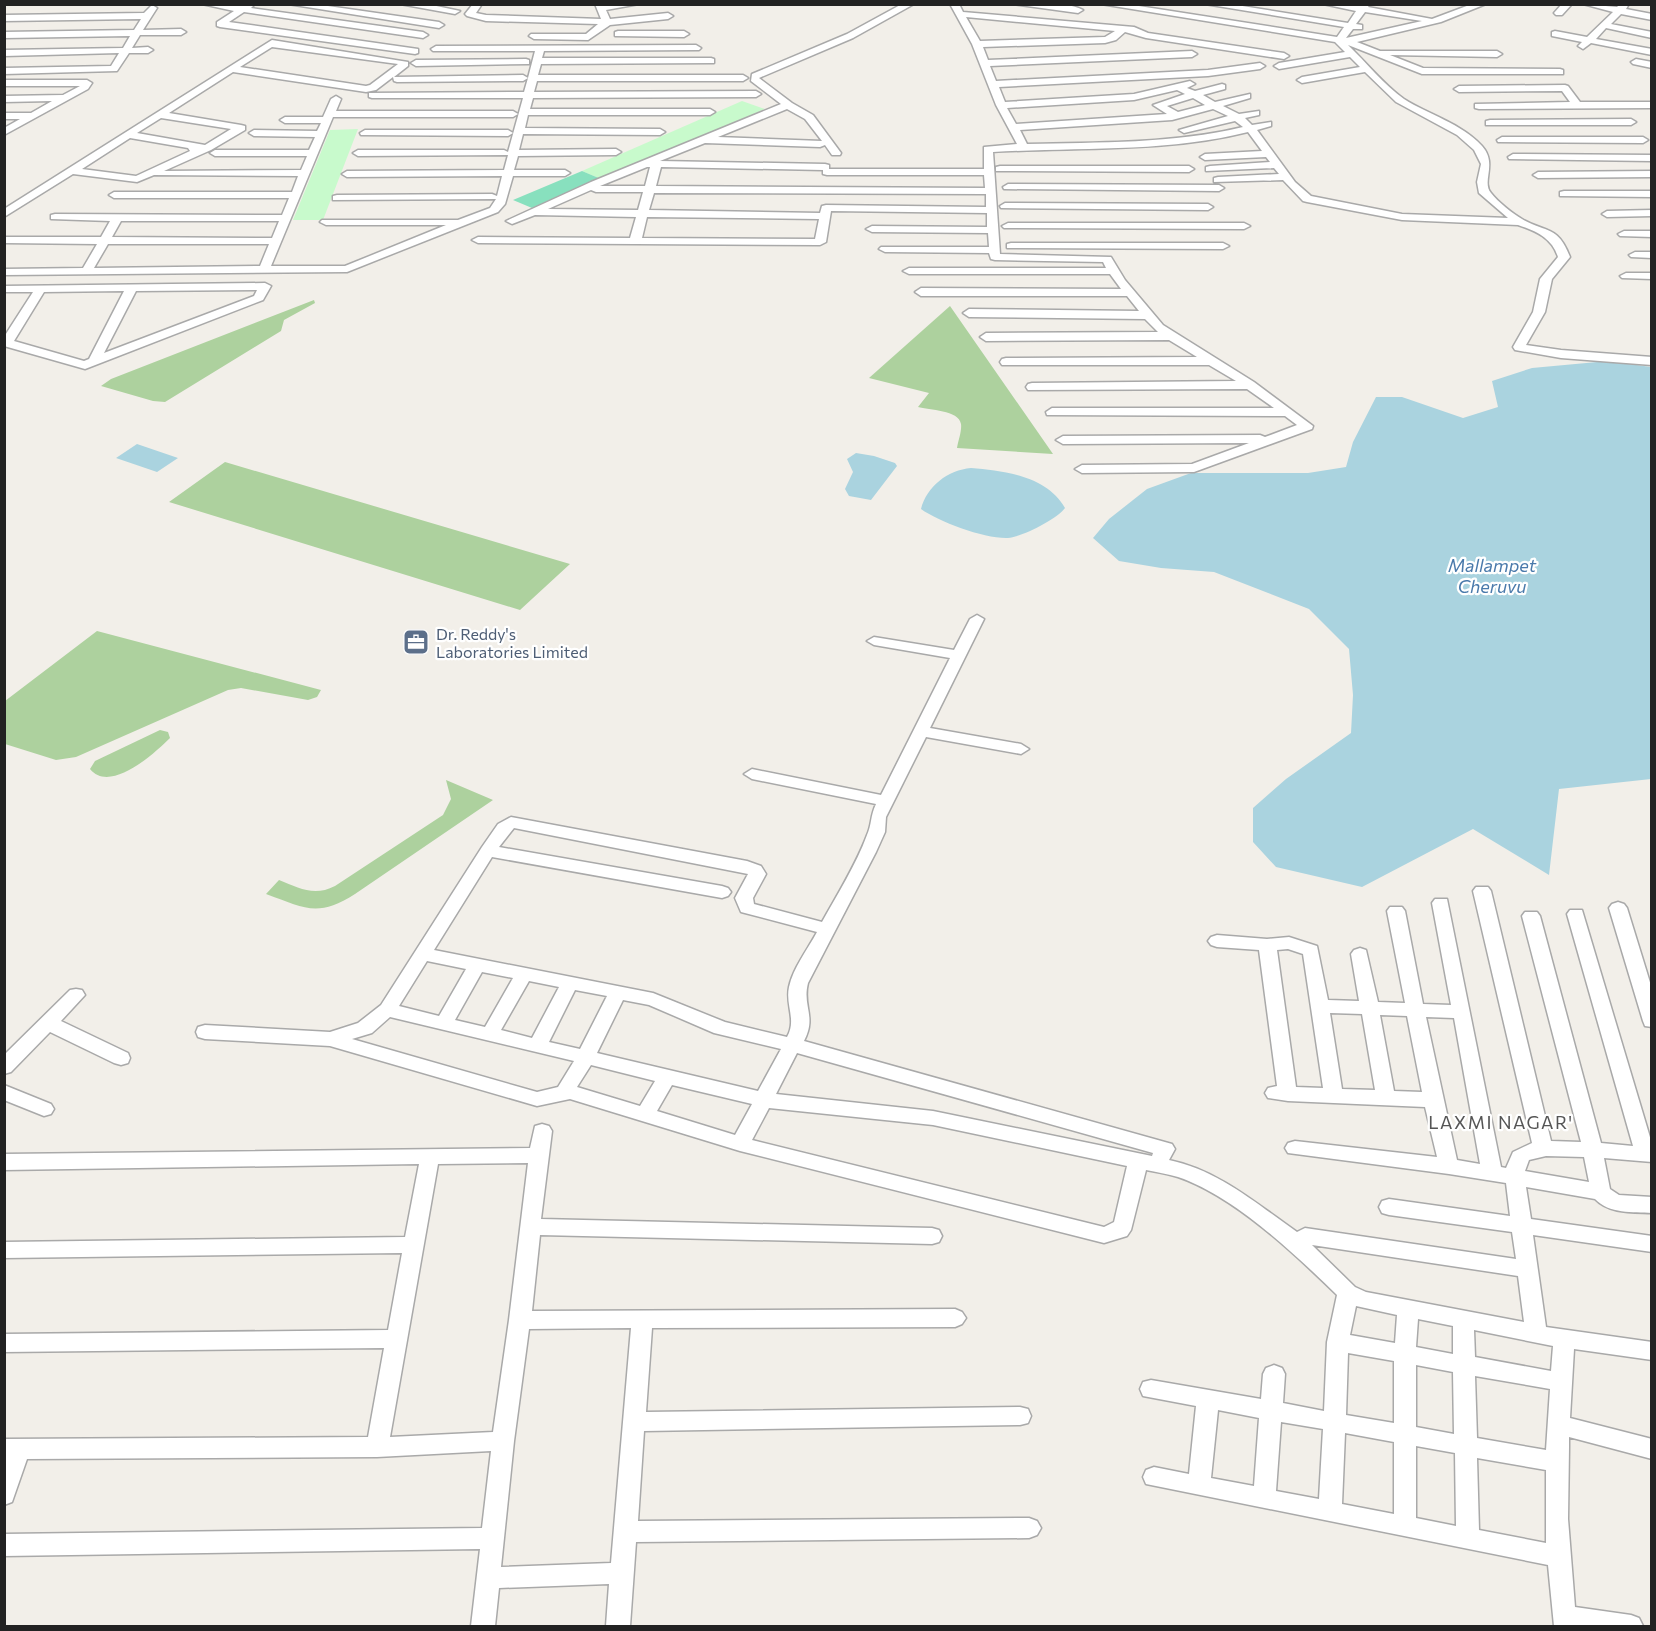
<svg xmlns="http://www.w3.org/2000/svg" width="1656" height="1631" font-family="Commissioner,sans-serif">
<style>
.forest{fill:#add19e}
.park{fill:#c8facc}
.pitch{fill:#88e0be}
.water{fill:#aad3df}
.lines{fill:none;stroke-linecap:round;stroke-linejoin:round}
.minor-casing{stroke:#a9a9a9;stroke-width:3}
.minor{fill:#fff;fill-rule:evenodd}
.labels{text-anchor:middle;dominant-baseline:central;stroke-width:4.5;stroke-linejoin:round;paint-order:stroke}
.service-label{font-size:16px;fill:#4e5e75;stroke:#fff;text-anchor:start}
.water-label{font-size:18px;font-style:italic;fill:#4a7aab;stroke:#fff}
.neighbourhood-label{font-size:18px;letter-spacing:1.5px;fill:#555;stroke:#fff}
</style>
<rect width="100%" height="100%" fill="#f2efe9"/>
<path class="forest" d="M314,300L315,303L284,320L281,331L165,402L153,401L101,386L111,379Z
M950,306L1053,454L957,448C958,441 962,431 961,424C959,410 929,410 918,407L929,393L869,378Z
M225,462L570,564L520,610L169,502Z
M97,631L321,690L317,697L308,700L241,688L228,690L76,757L56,760L5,744V701Z
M160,730L168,732L170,738C155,753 110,794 90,769L95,761Z
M446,780L493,800L355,894C317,918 305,908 266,894L279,880C299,888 314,897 335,886L443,815L451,799Z"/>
<path class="park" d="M742,101L765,109L601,179L582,171Z
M358,129L323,220H293L330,130Z"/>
<path class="pitch" d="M582,171L601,179L532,208L513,200Z"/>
<path class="water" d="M1608,361L1651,367V779L1559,789L1549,875L1473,829L1362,887L1276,867L1253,842V808L1286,779L1351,733L1353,695L1349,649L1309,609L1214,572L1161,568L1119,561L1093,538L1109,519L1147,489L1191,473H1308L1346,467L1353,442L1376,397H1402L1463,418L1498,407L1492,381L1532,368Z
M137,444L178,458L157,472L116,458Z
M856,453L874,456L895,463L897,466L871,500L849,496L845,489L853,472L847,459Z
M971,468C1005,471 1047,476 1065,508C1057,519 1022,537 1008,538C985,539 939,522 921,509C927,486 948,470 971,468Z"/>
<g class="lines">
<g class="minor-casing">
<path id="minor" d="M202,4L241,6L255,4L251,8L423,32L428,35L423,38L244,12L229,22L418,49V53L415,54L220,27L217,26V22L234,11Z
M288,4H314L439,22L444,25L439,28Z
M400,4H427L460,11L455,14Z
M473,4H482L476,13L486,15L601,19L595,4H639L606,10L610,19L668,13L673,16L668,19L610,25L588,40L534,39L529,36L531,34H586L598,24L486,21L467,16L465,14Z
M902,4H914L853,38L759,78L792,103L813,115L841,153L840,155H832L825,145L820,147L705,143L660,161L825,164L829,165V169H984V147L1017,144L996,105L972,44L950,4H959L963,12L1134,27L1148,33L1284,53L1289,56L1284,59L1146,38L1125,32L1116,40L1105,43L983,47L988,60L1192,51L1197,54L1192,57L990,66L996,81L1208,70L1260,63L1265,66L1260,69L1208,76L999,87L1005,102L1134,94L1190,81L1195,84L1187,88L1195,91L1222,84L1225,85V89L1203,95L1215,102L1250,94V98L1223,106L1239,114L1259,111V115L1245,118L1252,125L1271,122V126L1257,130L1295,182L1311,196L1402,214L1508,218L1479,193L1477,182L1481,164L1474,150L1457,135L1396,102L1365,72L1302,83L1297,80L1302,77L1360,67L1350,57L1279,69L1274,66L1279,63L1345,52L1335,42L1101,4H1126L1337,37L1344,27L1205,4H1230L1348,23L1356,11L1323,4H1370L1368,7L1432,19L1472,4H1486L1441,22L1357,42L1380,51H1497L1502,54L1497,57L1390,55L1423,68L1560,69L1563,70V74H1422L1348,45C1365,61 1385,86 1404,99C1429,115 1461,123 1482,146C1498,164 1481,181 1491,193C1498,202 1513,214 1522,219C1546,233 1558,225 1570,257L1552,279L1545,312L1526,345L1561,350L1652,357V365L1561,358L1515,350L1513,347L1533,312L1540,279L1558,257C1552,238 1536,231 1518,225L1402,220L1307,202L1303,201L1283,180L1214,182V178L1218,177L1279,174L1274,168L1206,171V167L1210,166L1270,162L1266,157L1205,160L1200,157L1205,154L1262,151L1248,132C1165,153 1078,147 993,152L1000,254L1111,257L1125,280L1163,325L1254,382L1313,426L1312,429L1194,472L1082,473L1075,469L1082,465L1192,464L1249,443L1063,444L1056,440L1063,436L1260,435L1265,437L1297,425L1285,416L1047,415L1046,412L1052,408H1274L1247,389L1028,390L1026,387L1028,384L1032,383L1236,381L1209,365H1002L1000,362L1002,359L1006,358L1197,357L1169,340L986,341L980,337L986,333L1158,332L1145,319L969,317L963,313L969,309L1139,311L1127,296H921L915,292L921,288L1121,289L1110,274H909L903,271L909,268H1106L1103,262L995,260L991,259L989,253L885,252L879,249L881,247H989L988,233L872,232L866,229L872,226L987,227V213L831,211L826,242L820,245L478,243L472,240L478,237L630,238L636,217L535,215L512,224L506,221L591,182L781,104L751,81L752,74L847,34ZM1365,12L1422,21L1346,38L1353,29H1362V25L1356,24ZM966,17L1115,31L1105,37L980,41ZM1177,90L1185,94L1153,105L1167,114L1016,124L1007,108L1134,100ZM1193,98L1205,105L1178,112L1167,106ZM787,109L805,119L822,141L718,137ZM1213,109L1228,116L1179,130L1184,133L1235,121L1243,127C1173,144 1099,142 1027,144L1020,130L1172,120ZM647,167H650L645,186H600ZM661,167L823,170V174L827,175H984L985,188L656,186ZM591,190L596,192H643L638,210L548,209ZM654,193L986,194V207L826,205L822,206L820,213L649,210ZM647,217L819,219L815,239L642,238Z
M1012,4C1030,4 1068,1 1083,10L1078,13Z
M1562,4H1572L1562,15H1556L1554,13Z
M1583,4L1617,7L1620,4H1629L1626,9L1652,14V20L1621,14L1611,24L1652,32V38L1606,28L1596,39L1652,49V55L1591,43L1583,49L1578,46L1582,42L1552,36V32L1555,31L1587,37L1613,12Z
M152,5L157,8L143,30L181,29L186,32L181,35H140L132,48L148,47L153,50L148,53H129L117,71L4,74V68L111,66L119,53L4,56V50L123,48L130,36L4,38V32L134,30L141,19L4,21V15L144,13Z
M618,31H684L689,34L684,37L615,36V32Z
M272,40L408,62V66L394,77L523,75L528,78L535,51H433L431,49L436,46L696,45L701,48L699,50L544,51L542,58H711L714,59V63L541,64L538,75H743L748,78L743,81H537L534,92L756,91L761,94L756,97L533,98L530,109H710L715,112L710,115H528L525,128L660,129L665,132L660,135L523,134L519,150L616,149L621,152L616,155L518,156L514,170H565L570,173L565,176H513L505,204L498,212L347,272L4,275V269L83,268L97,244L4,243V237H101L110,221L51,219V215L55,214L282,215L289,198H114L109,195L114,192H292L298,176L154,175L137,182L73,174L4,217V209ZM272,47L398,64L370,85L366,86L240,67ZM233,72L366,92L376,90L393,77L394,81L397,82L523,81L528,78L524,92L369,93V97L372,98H523L508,152L504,150H358L353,153L358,156L508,155L504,170L347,171L342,174L347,177L502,176L497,196L492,194L337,195L333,196V200L496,199L490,208L458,220H322L320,222L326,225H446L345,266H271L333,117H513L518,114L513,111H336L341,99L336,96L331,99L323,117H285L280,120L285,123H321L317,131L254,130L249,133L254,136L315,137L309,150H215L210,153L215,156H307L301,170L164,171L211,150L245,130V126L241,125L169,113ZM161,118L231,129L205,145L137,133ZM130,138L188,148L190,151L136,176L82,169ZM121,221H279L272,238L112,237ZM108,244H269L260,266L94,268Z
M526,59L529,60V64L416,66L411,63L416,60Z
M1636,59L1652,62V68L1633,64L1631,62Z
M4,80H87L92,83L88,89L4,135V128L20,119H4V113H31L52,101L4,102V96L63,95L80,86H4Z
M1565,85L1568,86L1580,102H1652V108L1479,109L1475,108V104L1570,102L1562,91L1459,92L1454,89L1459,86Z
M1490,120L1631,119L1636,122L1631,125H1486V121Z
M365,130H508L513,133L508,136L361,135L360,133Z
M1502,137H1643L1648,140L1643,143L1498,142L1497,140Z
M1513,154L1652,155V161L1509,159L1508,157Z
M1000,166H1189L1194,169L1189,172L996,171V167Z
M1652,171V177L1538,178L1533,175L1538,172Z
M1008,184L1219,185L1224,188L1219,191L1004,189L1003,187Z
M1564,191H1652V197L1560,196V192Z
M1005,203L1208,204L1213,207L1208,210L1001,208L1000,206Z
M1652,210V216L1607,217L1602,214L1607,211Z
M1008,223H1244L1250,226L1244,229L1004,228L1002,226Z
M1624,231H1652V237L1620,236L1618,234Z
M1011,243H1223L1229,246L1223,249L1007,248V244Z
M1635,252H1652V258L1631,257L1629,255Z
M1626,273H1652V279L1622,278L1620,276Z
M265,283L271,286L263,300L85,369L4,346V337L33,292H4V286ZM257,290L254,296L104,353L136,291ZM124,291L89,359L84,361L14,341L44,292Z
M977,615L984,619L930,728L1021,744L1029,749L1021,754L926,737L886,817L885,832L876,852L808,983C802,1007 817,1016 804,1041L1172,1144L1175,1149L1169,1160C1218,1170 1257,1204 1297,1232L1305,1228L1516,1259L1512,1232L1389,1215L1382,1213L1379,1207L1382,1201L1389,1199L1510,1216L1506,1183L1449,1174L1288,1153L1285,1148L1288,1143L1295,1141L1437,1157L1425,1107L1288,1101L1268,1098L1265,1093L1268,1088L1277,1086L1259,950L1217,947L1211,945L1208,941L1211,937L1217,935L1267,939L1289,937L1317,946L1328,1000L1359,1001L1351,954L1354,950L1360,948L1366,950L1378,1002L1405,1003L1387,911L1390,907H1402L1405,911L1423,1004L1451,1005L1432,903L1435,899H1447L1501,1167L1506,1168L1513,1152L1532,1143L1473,891L1476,887H1488L1491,891L1551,1141L1581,1142L1522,916L1525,912H1537L1540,916L1601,1143L1633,1146L1567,914L1570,910H1582L1652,1144V1162L1604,1158L1610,1189L1619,1195L1652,1197V1213C1633,1212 1609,1214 1595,1199L1526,1187L1531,1219L1652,1236V1252L1533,1235L1546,1327L1652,1342V1360L1574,1349L1570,1418L1652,1439V1459L1569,1437V1447L1568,1519L1575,1607L1631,1615L1639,1618L1643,1626H1554L1548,1565L1146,1484L1143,1477L1146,1470L1154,1467L1189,1474L1196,1406L1143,1396L1140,1389L1143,1382L1151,1380L1261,1399L1263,1374L1266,1368L1274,1365L1282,1368L1285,1374L1283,1403L1324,1411L1327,1342L1337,1295C1295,1254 1234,1196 1178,1177C1168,1174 1156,1172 1146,1170L1131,1230L1127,1236L1104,1243L740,1151L570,1099L537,1106L330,1046L205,1039L198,1037L196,1032L198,1027L205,1025L330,1032L358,1023L381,1005L482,847L498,824L511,817L747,861L761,866L766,874L753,898L754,904L822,922C838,893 856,865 867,835C872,824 870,817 876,804L752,779L744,774L752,769L881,795L950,658L874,645L867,641L874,637L954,650L970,619ZM514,828L748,874L735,898L741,912L817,932C808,949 793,968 789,987C785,1005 797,1020 787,1037L725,1022L653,993L434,950L492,857L722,898L728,896L731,892L728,888L722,886L499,847ZM1288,949L1303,954L1323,1088L1296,1087L1277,950ZM427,961L466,969L439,1016L399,1006ZM482,972L513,978L485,1027L455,1020ZM529,981L559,987L532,1038L501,1030ZM575,990L607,996L580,1049L549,1042ZM623,1000L649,1005L714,1033L781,1049L758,1091L597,1053ZM1330,1013L1362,1014L1375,1090L1342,1089ZM1380,1015L1407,1016L1422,1092L1394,1091ZM390,1017L574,1061L558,1087L537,1092L352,1039L372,1033ZM1426,1017L1454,1018L1480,1164L1457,1160ZM797,1053L1153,1153L1152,1156L933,1111L776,1094ZM591,1065L655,1081L640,1106L577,1087ZM672,1085L752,1104L735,1135L657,1111ZM769,1108L933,1125L1127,1166L1114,1222L1104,1227L752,1140ZM1546,1156L1584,1157L1589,1182L1525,1171L1529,1160ZM1312,1245L1518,1276L1524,1322L1366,1292L1355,1287ZM1356,1306L1397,1315L1395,1343L1350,1335ZM1418,1319L1453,1326V1354L1416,1347ZM1474,1330L1553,1346L1551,1371L1475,1357ZM1348,1353L1394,1361V1423L1346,1415ZM1416,1365L1453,1372L1454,1434L1416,1427ZM1475,1376L1550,1389L1546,1450L1477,1438ZM1218,1410L1259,1418L1254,1486L1211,1478ZM1281,1422L1323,1429L1319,1499L1276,1491ZM1345,1433L1394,1442V1514L1342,1504ZM1416,1446L1455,1453L1456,1526L1416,1518ZM1477,1458L1546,1470V1543L1479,1530Z
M1618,902L1624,904L1627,908L1652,989V1027L1645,1026L1643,1021L1609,908L1612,904Z
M76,989L82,990L85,995L61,1021L128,1053L130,1058L128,1063L121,1065L114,1063L50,1032L11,1072L4,1074V1055L70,990Z
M4,1085L51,1104L54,1109L51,1114L44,1116L4,1100Z
M542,1124L549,1126L552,1131L541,1219L932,1228L939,1230L942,1236L939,1242L932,1244L540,1235L532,1311L955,1309L962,1312L966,1318L962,1324L955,1327L652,1328L646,1412L1020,1407L1028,1409L1031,1416L1028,1423L1020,1425L644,1431L638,1521L1029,1518L1037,1521L1041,1528L1037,1535L1029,1538L636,1542L630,1626H606L609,1584L499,1588L495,1626H471L480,1549L4,1556V1534L482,1528L491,1451L377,1457L27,1459L12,1502L4,1505V1439L368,1437L384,1348L4,1352V1334L388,1330L402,1253L4,1258V1242L405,1237L419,1164L4,1170V1154L530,1148L535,1126ZM528,1163L509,1320L493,1432L390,1437L438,1164ZM631,1328L611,1563L501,1567L514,1441L529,1329Z"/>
</g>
<use href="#minor" class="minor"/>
</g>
<defs>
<g id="office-square" transform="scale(1.35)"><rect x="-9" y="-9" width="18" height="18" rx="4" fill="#5c6f8a" stroke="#fff"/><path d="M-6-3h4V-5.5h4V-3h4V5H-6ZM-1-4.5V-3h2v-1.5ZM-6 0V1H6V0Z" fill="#fff"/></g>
</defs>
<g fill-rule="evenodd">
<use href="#office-square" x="416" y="642"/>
</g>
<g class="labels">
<g class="service-label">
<text x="436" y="633">Dr. Reddy's<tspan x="436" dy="18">Laboratories Limited</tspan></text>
</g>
<g class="water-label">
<text x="1492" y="565">Mallampet<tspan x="1492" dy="21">Cheruvu</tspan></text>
</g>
<g class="neighbourhood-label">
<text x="1501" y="1122">LAXMI NAGAR'</text>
</g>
</g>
<rect width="1656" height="1631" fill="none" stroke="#222222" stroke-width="12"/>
</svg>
